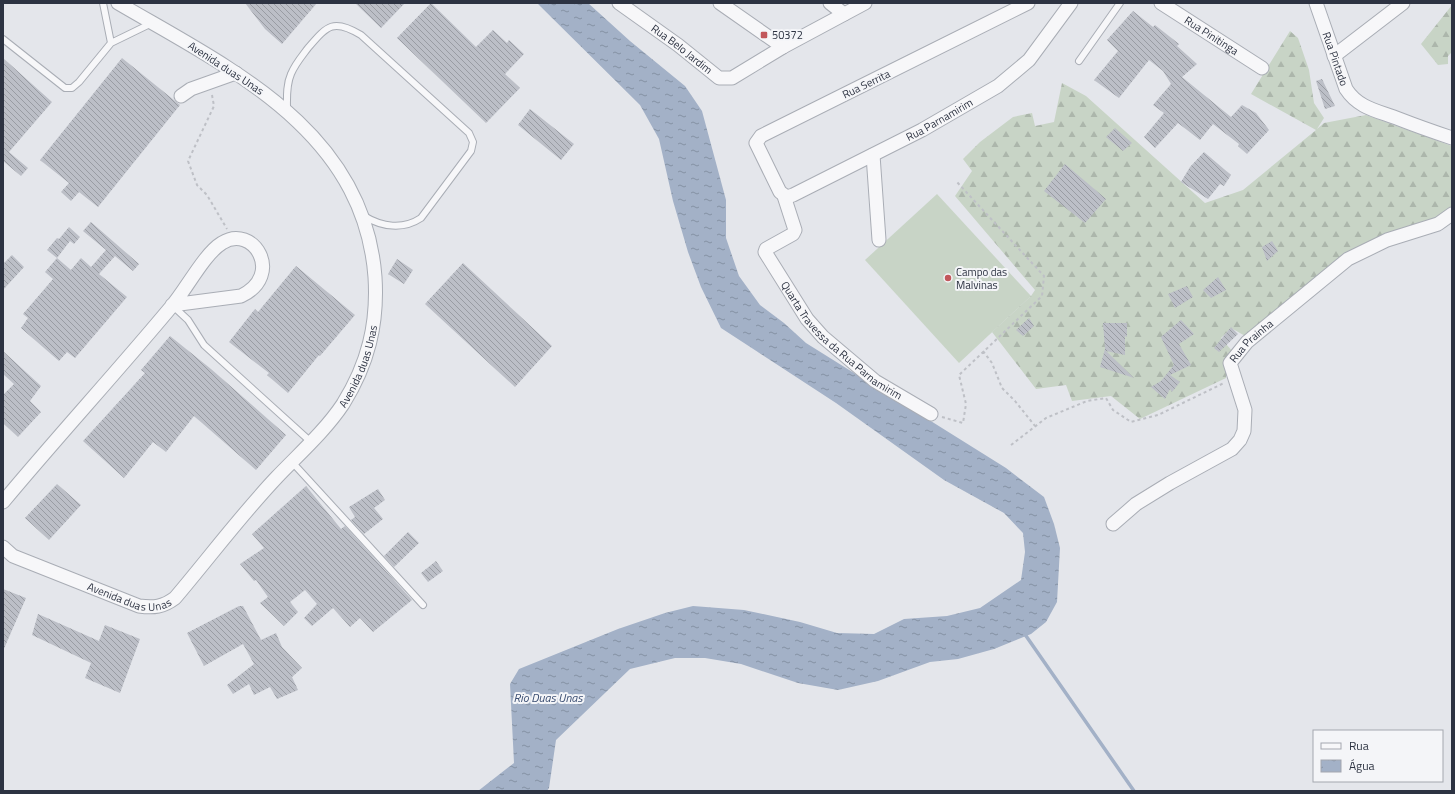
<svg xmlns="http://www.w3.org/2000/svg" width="1455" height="794" font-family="'Titillium Web',sans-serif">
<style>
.grass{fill:#c8d4c6}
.forest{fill:url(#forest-firs)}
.water{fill:url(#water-ripples)}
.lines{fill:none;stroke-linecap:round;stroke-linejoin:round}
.stream{stroke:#a3b1c7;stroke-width:3.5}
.building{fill:url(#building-back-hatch)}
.service-casing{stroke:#a9adb5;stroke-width:8}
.minor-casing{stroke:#a9adb5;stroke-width:15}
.path{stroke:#bec0c6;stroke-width:2;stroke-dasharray:3 3;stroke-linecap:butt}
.service{stroke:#f7f7f9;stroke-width:6}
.minor{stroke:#f7f7f9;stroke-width:13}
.poi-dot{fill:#c2575b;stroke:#f4f5f8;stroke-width:1.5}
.labels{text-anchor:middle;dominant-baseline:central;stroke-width:4;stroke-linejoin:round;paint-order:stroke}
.poi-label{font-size:11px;fill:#2d3342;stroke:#f4f5f8;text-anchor:start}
.street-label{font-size:11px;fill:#2d3342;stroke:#f4f5f8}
.water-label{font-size:12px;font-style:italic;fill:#3b4e72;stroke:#f4f5f8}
</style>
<defs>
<pattern id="forest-firs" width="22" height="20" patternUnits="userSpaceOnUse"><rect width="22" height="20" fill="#c8d4c6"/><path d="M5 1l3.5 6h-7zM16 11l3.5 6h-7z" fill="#acb6ab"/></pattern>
<pattern id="water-ripples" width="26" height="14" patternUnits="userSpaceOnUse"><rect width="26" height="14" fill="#a3b1c7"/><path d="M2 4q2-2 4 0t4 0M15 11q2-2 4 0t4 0" fill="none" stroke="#8591a3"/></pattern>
<pattern id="building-back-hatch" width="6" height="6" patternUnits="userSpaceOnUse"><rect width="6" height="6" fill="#bcbfc7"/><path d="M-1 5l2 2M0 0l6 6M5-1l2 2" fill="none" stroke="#999ca3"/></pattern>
</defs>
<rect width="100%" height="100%" fill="#e4e6eb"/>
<path class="grass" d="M937,194L1031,296L959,363L865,260Z"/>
<path class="forest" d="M1452,5V52L1448,56V64L1438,65L1421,44Z
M1290,31L1298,38L1309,70L1314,103L1324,118L1317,129L1324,123L1366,115L1452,146V207L1434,221L1343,258L1273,312L1247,337L1231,328L1221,338L1233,352L1226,363V378L1140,419L1111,396L1072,401L1066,385L1036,389L992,332L1031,296L1035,290L955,196L972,171L963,159L980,142L1013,117L1032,113L1035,126L1054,122L1062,83L1086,96L1205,203L1243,190L1316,130L1251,94Z"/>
<path class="water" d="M537,3H588L630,41L685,86L702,111L726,200V238L739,276L760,305L784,323L806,343L1006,468L1044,497L1054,524L1060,548L1057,602L1046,622L1031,634L994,649L958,659L930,662L878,681L838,690L798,683L741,664L705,658H675L630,669L556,740L549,788L547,791H478L514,763L510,684L519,669L618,629L665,613L693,606L744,610L800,622L837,633L874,634L904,619L947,616L980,608L1021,580L1025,552L1023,533L1004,513L944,480L836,403L721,328L701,287L688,252L673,201L659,139L640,105Z"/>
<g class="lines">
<path class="stream" d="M1024,633L1134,791"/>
</g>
<path class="building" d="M245,3H317L282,44L265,29Z
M355,3H405L381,28Z
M431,3L476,47L493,30L507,43L509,40L524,54L505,74L520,88L486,123L397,38Z
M1133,11L1153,27L1155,25L1179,44L1177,46L1197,64L1182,77L1231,117L1242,105L1256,113L1269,130L1247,154L1238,146L1239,144L1213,124L1200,140L1178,123L1155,148L1144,137L1164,113L1153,105L1171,84L1163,71L1149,60L1119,98L1094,80L1118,51L1107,40Z
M3,58L52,102L9,152L28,168L21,176L3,161Z
M122,58L180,105L98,207L79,192L71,201L61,192L69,183L40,160Z
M1322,79L1335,106L1325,109L1316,81Z
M530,109L574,144L561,160L518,125Z
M1115,128L1132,143L1123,151L1106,137Z
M1204,152L1231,175L1224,186L1220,184L1208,199L1181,182L1190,167Z
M1065,164L1106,199L1085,223L1044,191Z
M91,222L139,264L133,271L115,256L99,274L127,297L75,358L67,352L59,361L21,328L28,318L23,314L53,279L45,272L57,258L71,270L81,258L91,267L106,250L83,231Z
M69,227L80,237L74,244L70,241L57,258L47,250L57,238L59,239Z
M1272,241L1278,251L1267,261L1262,247Z
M12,255L24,267L3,290V264Z
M397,259L413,270L404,284L388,274Z
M463,263L552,346L515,387L425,304Z
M296,266L355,315L320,356L319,355L288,393L267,375L269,373L229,342L255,309L258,312Z
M1218,277L1226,290L1211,298L1203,290Z
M1187,286L1193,297L1175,308L1168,294Z
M1029,318L1034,326L1023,336L1016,330Z
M1181,320L1194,334L1179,344L1191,365L1170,375L1180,382L1172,392L1170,389L1165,399L1151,387L1161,381L1174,365L1161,337Z
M1103,323H1127V337L1125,336V355L1106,351L1134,378L1100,367L1105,349Z
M1231,327L1238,334L1219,352L1214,348Z
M170,336L211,369L286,435L256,470L194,416L166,452L153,442L124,478L83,441L145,373L141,370Z
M3,351L41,386L30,401L41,412L18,437L3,423V395L14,384L3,374Z
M57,484L81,505L49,540L25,518Z
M306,486L341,529L345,526L412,600L373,632L360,618L350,627L333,608L312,626L304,618L317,604L305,590L290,602L298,612L284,626L260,603L268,597L256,580L254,581L240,564L264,548L252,534Z
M378,489L385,500L374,508L383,519L364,534L351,520L355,517L349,507Z
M408,532L419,543L394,567L384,556Z
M436,561L443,571L428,582L421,573Z
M3,589L26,598L3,651Z
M239,606H243L261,640L276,633L282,647L302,668L292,677L298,690L277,699L270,687L254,695L249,684L233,694L227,685L254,664L243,644L204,666L187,633Z
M38,614L99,641L105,625L140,639L120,693L85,678L91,663L32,635Z"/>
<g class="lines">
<g class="service-casing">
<path id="service" d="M3,39L65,88H72L79,82L111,43L103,3
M111,43L152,23
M1079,61L1120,3
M287,110C287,98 286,85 291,74C295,64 302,56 308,48C327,26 333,18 361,35L469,133L473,142L471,151L421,218C403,230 382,227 364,216
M173,306L188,320L204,345L311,442
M292,462L423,605"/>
</g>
<g class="minor-casing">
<g id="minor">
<path id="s1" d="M619,3L678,45L719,78H732L783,47L865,3"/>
<path d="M720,3L783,47"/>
<path d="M830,3L844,14"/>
<path id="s2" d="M1028,3L761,136L756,143L780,192L787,197L793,195L922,130L998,86L1029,60L1071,3"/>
<path id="s3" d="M1161,3L1262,68"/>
<path id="s4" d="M1316,3L1346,89C1359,109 1379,111 1399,119C1417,126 1434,132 1452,138"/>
<path d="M1334,56L1403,3"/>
<path d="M181,96L191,89L236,73"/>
<path d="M873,155L879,240"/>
<path id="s5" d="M784,196L795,230L793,234L766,249L765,252L807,319L823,337L875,381L931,414"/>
<path d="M3,502C58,436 116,373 171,307C186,290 204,254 222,243C253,223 285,275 241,296L172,305"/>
<path id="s6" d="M1113,524L1136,504L1170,483L1232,449L1240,440L1244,431L1245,410L1230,363L1247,342L1348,259L1387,240L1438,224L1452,214"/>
<path id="s7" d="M3,547L13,556L139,606C154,608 163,607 175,598C209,558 241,515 277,477C299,454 325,431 343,404C368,364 378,324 375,277C364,130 229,68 118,3"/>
</g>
</g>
<path class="path" d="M212,95L214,106L188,161L197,185L207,195L227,229
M983,351L992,363L1002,388L1015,401L1035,426
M942,417L963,423L966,404L959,375L1042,296L1044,276L956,181
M1011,445L1046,418L1087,401L1106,398L1113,410L1131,422L1158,415L1224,383
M929,791H947"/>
<use href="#service" class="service"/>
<use href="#minor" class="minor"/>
</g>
<g class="poi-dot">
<rect x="760" y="31" width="8" height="8" rx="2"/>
<circle cx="948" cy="278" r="4"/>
</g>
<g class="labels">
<g class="poi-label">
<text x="772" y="35">50372</text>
<text x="956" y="272">Campo das<tspan x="956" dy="13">Malvinas</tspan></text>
</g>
<g class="street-label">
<text stroke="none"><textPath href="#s3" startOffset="60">Rua Pinitinga</textPath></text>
<text stroke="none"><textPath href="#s1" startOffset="78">Rua Belo Jardim</textPath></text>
<text stroke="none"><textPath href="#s4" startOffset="59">Rua Pintado</textPath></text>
<text transform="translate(226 68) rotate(33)">Avenida duas Unas</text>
<text transform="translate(866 84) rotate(-26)">Rua Serrita</text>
<text stroke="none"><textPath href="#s2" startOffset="541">Rua Parnamirim</textPath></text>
<text stroke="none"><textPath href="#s5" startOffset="193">Quarta Travessa da Rua Parnamirim</textPath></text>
<text stroke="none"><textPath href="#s6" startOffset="264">Rua Prainha</textPath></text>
<text stroke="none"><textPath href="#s7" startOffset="485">Avenida duas Unas</textPath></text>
<text stroke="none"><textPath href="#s7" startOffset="138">Avenida duas Unas</textPath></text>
</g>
<g class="water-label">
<text x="548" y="697">Rio Duas Unas</text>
</g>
</g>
<rect width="1455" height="794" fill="none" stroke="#2d3342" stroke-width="8"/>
<rect x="1313" y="730" width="130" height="52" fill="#f4f5f8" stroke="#a4a7af"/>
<rect x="1321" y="743" width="20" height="6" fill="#f7f7f9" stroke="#a4a7af"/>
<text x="1349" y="750" font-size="12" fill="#2d3342">Rua</text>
<rect x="1321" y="760" width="20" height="12" fill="url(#water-ripples)" stroke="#a4a7af"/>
<text x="1349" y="770" font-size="12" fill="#2d3342">Água</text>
</svg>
